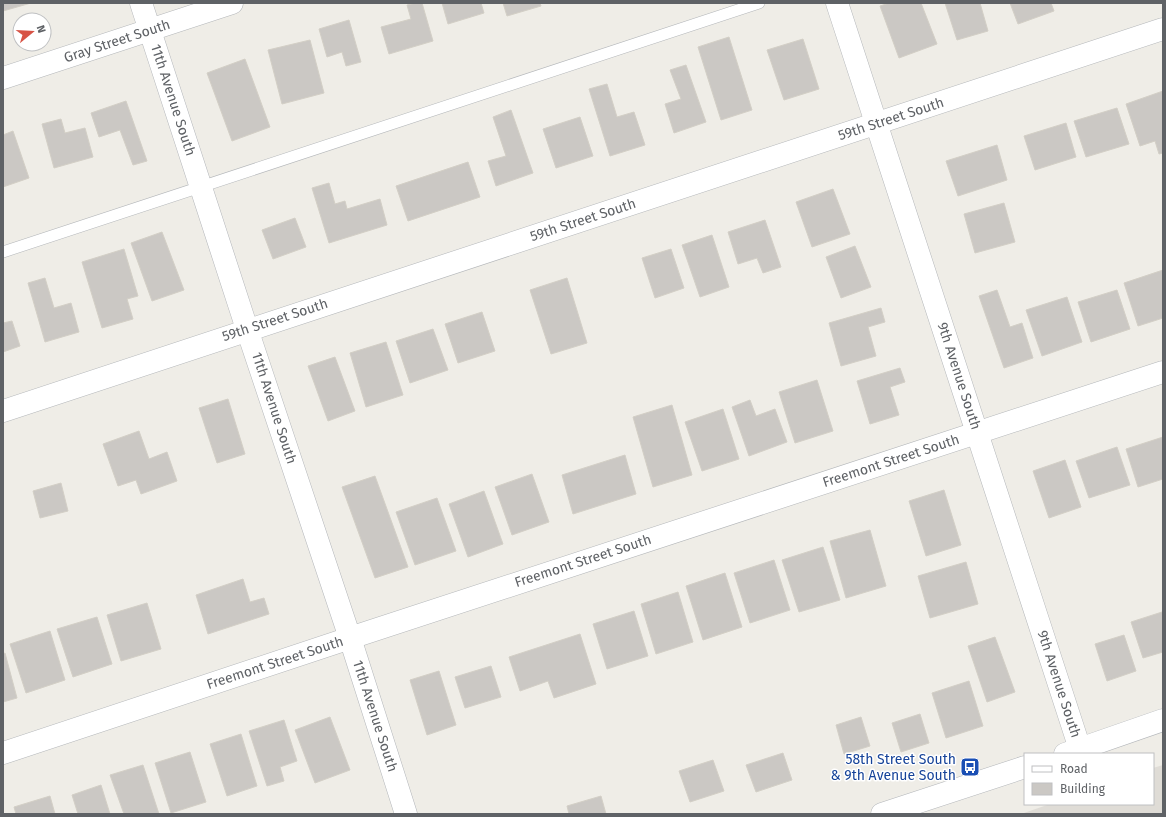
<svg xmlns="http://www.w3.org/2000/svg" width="1166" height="817" font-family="'Fira Sans',sans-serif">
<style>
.education{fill:#dfdcd6}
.building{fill:#cbc8c4;stroke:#d3cfc6}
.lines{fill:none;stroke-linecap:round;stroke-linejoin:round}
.lane-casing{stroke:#b4b7ba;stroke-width:12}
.street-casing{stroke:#b4b7ba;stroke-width:23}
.secondary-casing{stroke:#b3b6ba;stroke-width:23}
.lane{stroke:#fff;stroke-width:11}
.street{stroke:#fff;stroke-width:22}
.secondary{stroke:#fff;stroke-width:22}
.labels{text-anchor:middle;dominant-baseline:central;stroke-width:3;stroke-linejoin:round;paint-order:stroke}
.street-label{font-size:14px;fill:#5f6266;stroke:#fff}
.transit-label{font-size:14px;fill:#164399;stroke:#fff;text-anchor:end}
</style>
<rect width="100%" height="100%" fill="#efede7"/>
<path class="education" d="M1163,765V814H1021L1050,804H1153V768Z"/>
<path class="building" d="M3,3H31L3,11Z
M416,3H422L433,41L389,54L381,27L411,19L407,5Z
M442,3H481L484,13L448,24Z
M503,3H540L541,6L507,16Z
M889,3H921L937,44L899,58L880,6Z
M945,3H980L988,31L957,40Z
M1010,3H1051L1054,11L1018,24Z
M349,20L361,62L346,66L342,52L327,57L319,29Z
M729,37L752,110L721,120L698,47Z
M803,39L819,89L784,100L767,50Z
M310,40L324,93L282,104L268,50Z
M245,59L270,127L232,141L207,73Z
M686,65L706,122L674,133L665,104L681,99L670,70Z
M607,84L617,117L634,112L645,145L610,156L589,89Z
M1163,91V153L1159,154L1155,141L1140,146L1126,104Z
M126,101L147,161L133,165L120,130L99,137L91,113Z
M1117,108L1129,144L1086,157L1074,121Z
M511,110L533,173L496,186L488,161L506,156L493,117Z
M580,117L593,156L556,168L543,129Z
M61,119L65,133L85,128L93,157L54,168L42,124Z
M1066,123L1076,157L1035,170L1024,136Z
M13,131L29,178L3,187V135Z
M997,145L1007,180L958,196L946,161Z
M468,162L480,197L408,221L396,186Z
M329,183L335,204L345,201L347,209L380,199L387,225L329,243L312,188Z
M833,189L850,234L812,247L796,202Z
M1004,203L1015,242L975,253L964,214Z
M295,218L306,247L273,259L262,230Z
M765,220L781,267L763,273L757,258L738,264L728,232Z
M162,232L184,290L152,301L131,243Z
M712,235L729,287L700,297L682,245Z
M855,246L871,287L841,298L826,257Z
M124,249L138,296L127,299L133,319L102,328L82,262Z
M671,249L684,288L655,298L642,258Z
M1163,270V318L1138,326L1124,283Z
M45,278L54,308L71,303L79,332L45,342L28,283Z
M567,278L587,343L551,354L530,290Z
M997,290L1010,327L1022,323L1033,358L1004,368L979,296Z
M1117,290L1130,329L1091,342L1078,302Z
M1067,297L1082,342L1042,356L1026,310Z
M881,308L885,322L868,327L876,356L841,366L829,323Z
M482,312L495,351L458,363L445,324Z
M12,321L20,346L3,352V323Z
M433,329L448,370L410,383L396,341Z
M386,342L403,395L366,407L350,353Z
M335,357L355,411L328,421L308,366Z
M900,368L905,382L890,387L899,415L870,424L857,381Z
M817,380L833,431L795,443L779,392Z
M228,399L245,454L217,463L199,408Z
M750,400L756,416L775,409L787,442L749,456L732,407Z
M672,405L692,475L653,487L633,417Z
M723,409L739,459L702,471L685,422Z
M139,431L149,459L167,452L177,481L141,494L136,480L118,486L103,444Z
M1163,437V479L1138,487L1126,449Z
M1117,447L1130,485L1089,498L1076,461Z
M625,455L636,494L573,514L562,475Z
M1065,460L1081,507L1049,518L1033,471Z
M532,474L549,522L512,535L495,487Z
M375,476L408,567L375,578L342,487Z
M61,483L68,511L40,518L33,491Z
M944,490L961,545L926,556L909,501Z
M484,491L503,544L468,557L449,504Z
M437,498L456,551L415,565L396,512Z
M870,530L886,586L846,598L830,541Z
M823,547L840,600L799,612L782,560Z
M774,560L790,610L750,623L734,573Z
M966,562L978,604L930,618L918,576Z
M725,573L742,627L703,640L686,586Z
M243,579L250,602L264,598L269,614L208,634L196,595Z
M678,592L693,642L656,654L641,604Z
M147,603L161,649L121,661L107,615Z
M634,611L648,656L607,669L593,624Z
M1162,612L1163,616V652L1143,658L1131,622Z
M97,617L112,664L73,677L57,629Z
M50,631L65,680L26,693L10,644Z
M580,634L596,684L554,698L548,681L520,691L509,657Z
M1124,635L1136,671L1107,681L1095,644Z
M995,637L1015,692L987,702L968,646Z
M5,653L17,698L3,702V654Z
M491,666L501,697L465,708L455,677Z
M439,671L456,725L427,735L410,680Z
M969,681L983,726L946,738L932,693Z
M920,714L929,743L901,752L892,723Z
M330,717L350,770L315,783L295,730Z
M861,717L870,746L844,754L836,725Z
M284,720L297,761L280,767L284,781L267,786L249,731Z
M241,734L257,786L227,796L210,744Z
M190,752L206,802L171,813L155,763Z
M783,753L792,780L756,792L746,765Z
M713,760L724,791L690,802L679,771Z
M143,765L159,814H124L110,775Z
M101,785L110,814H78L72,795Z
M50,796L55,814H16L14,807Z
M601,796L606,814H569L567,806Z"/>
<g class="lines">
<g class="lane-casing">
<path id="lane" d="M3,252L759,3"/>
</g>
<g class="street-casing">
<path id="street" d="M837,3L1080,749
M3,78L232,3
M3,411L1163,29
M3,753L350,638L1163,372"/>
</g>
<g class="secondary-casing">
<path id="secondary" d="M141,3L247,329L350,638L406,814
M1065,754L1163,720
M882,814L1025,767"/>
</g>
<use href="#lane" class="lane"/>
<use href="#street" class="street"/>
<use href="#secondary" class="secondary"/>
</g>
<defs>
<g id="bus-square" transform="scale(1)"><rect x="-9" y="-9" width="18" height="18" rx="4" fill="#1a4fb4" stroke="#fff"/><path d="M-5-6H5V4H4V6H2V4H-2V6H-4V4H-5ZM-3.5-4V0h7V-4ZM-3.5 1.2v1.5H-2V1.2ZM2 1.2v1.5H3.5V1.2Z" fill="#fff"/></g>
</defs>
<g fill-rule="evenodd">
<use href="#bus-square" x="970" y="767"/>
</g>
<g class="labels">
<g class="street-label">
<text transform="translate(117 41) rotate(-18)">Gray Street South</text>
<text transform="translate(173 100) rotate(72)">11th Avenue South</text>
<text transform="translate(891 119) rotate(-18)">59th Street South</text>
<text transform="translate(583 220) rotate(-18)">59th Street South</text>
<text transform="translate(275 320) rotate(-18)">59th Street South</text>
<text transform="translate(959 376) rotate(72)">9th Avenue South</text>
<text transform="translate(274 408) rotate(72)">11th Avenue South</text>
<text transform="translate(891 461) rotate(-18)">Freemont Street South</text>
<text transform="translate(583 561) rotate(-18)">Freemont Street South</text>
<text transform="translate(275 663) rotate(-18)">Freemont Street South</text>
<text transform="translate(1059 684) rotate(72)">9th Avenue South</text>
<text transform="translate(375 716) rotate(72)">11th Avenue South</text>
</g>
<g class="transit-label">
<text x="956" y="759">58th Street South<tspan x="956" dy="16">&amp; 9th Avenue South</tspan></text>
</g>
</g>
<rect width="1166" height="817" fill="none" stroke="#5f6266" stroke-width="8"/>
<rect x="1024" y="753" width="130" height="52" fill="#ffffff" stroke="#bfc0c2"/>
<rect x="1032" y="766" width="20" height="6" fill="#ffffff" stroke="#bfc0c2"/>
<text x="1060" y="773" font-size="12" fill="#5f6266">Road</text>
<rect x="1032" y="783" width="20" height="12" fill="#cbc8c4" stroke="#bfc0c2"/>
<text x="1060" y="793" font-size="12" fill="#5f6266">Building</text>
<g transform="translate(32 32) rotate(72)"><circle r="19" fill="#ffffff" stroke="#bfc0c2"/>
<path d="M0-3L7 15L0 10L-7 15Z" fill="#d75345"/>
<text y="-6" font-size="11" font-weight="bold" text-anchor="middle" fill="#5f6266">N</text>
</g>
</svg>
